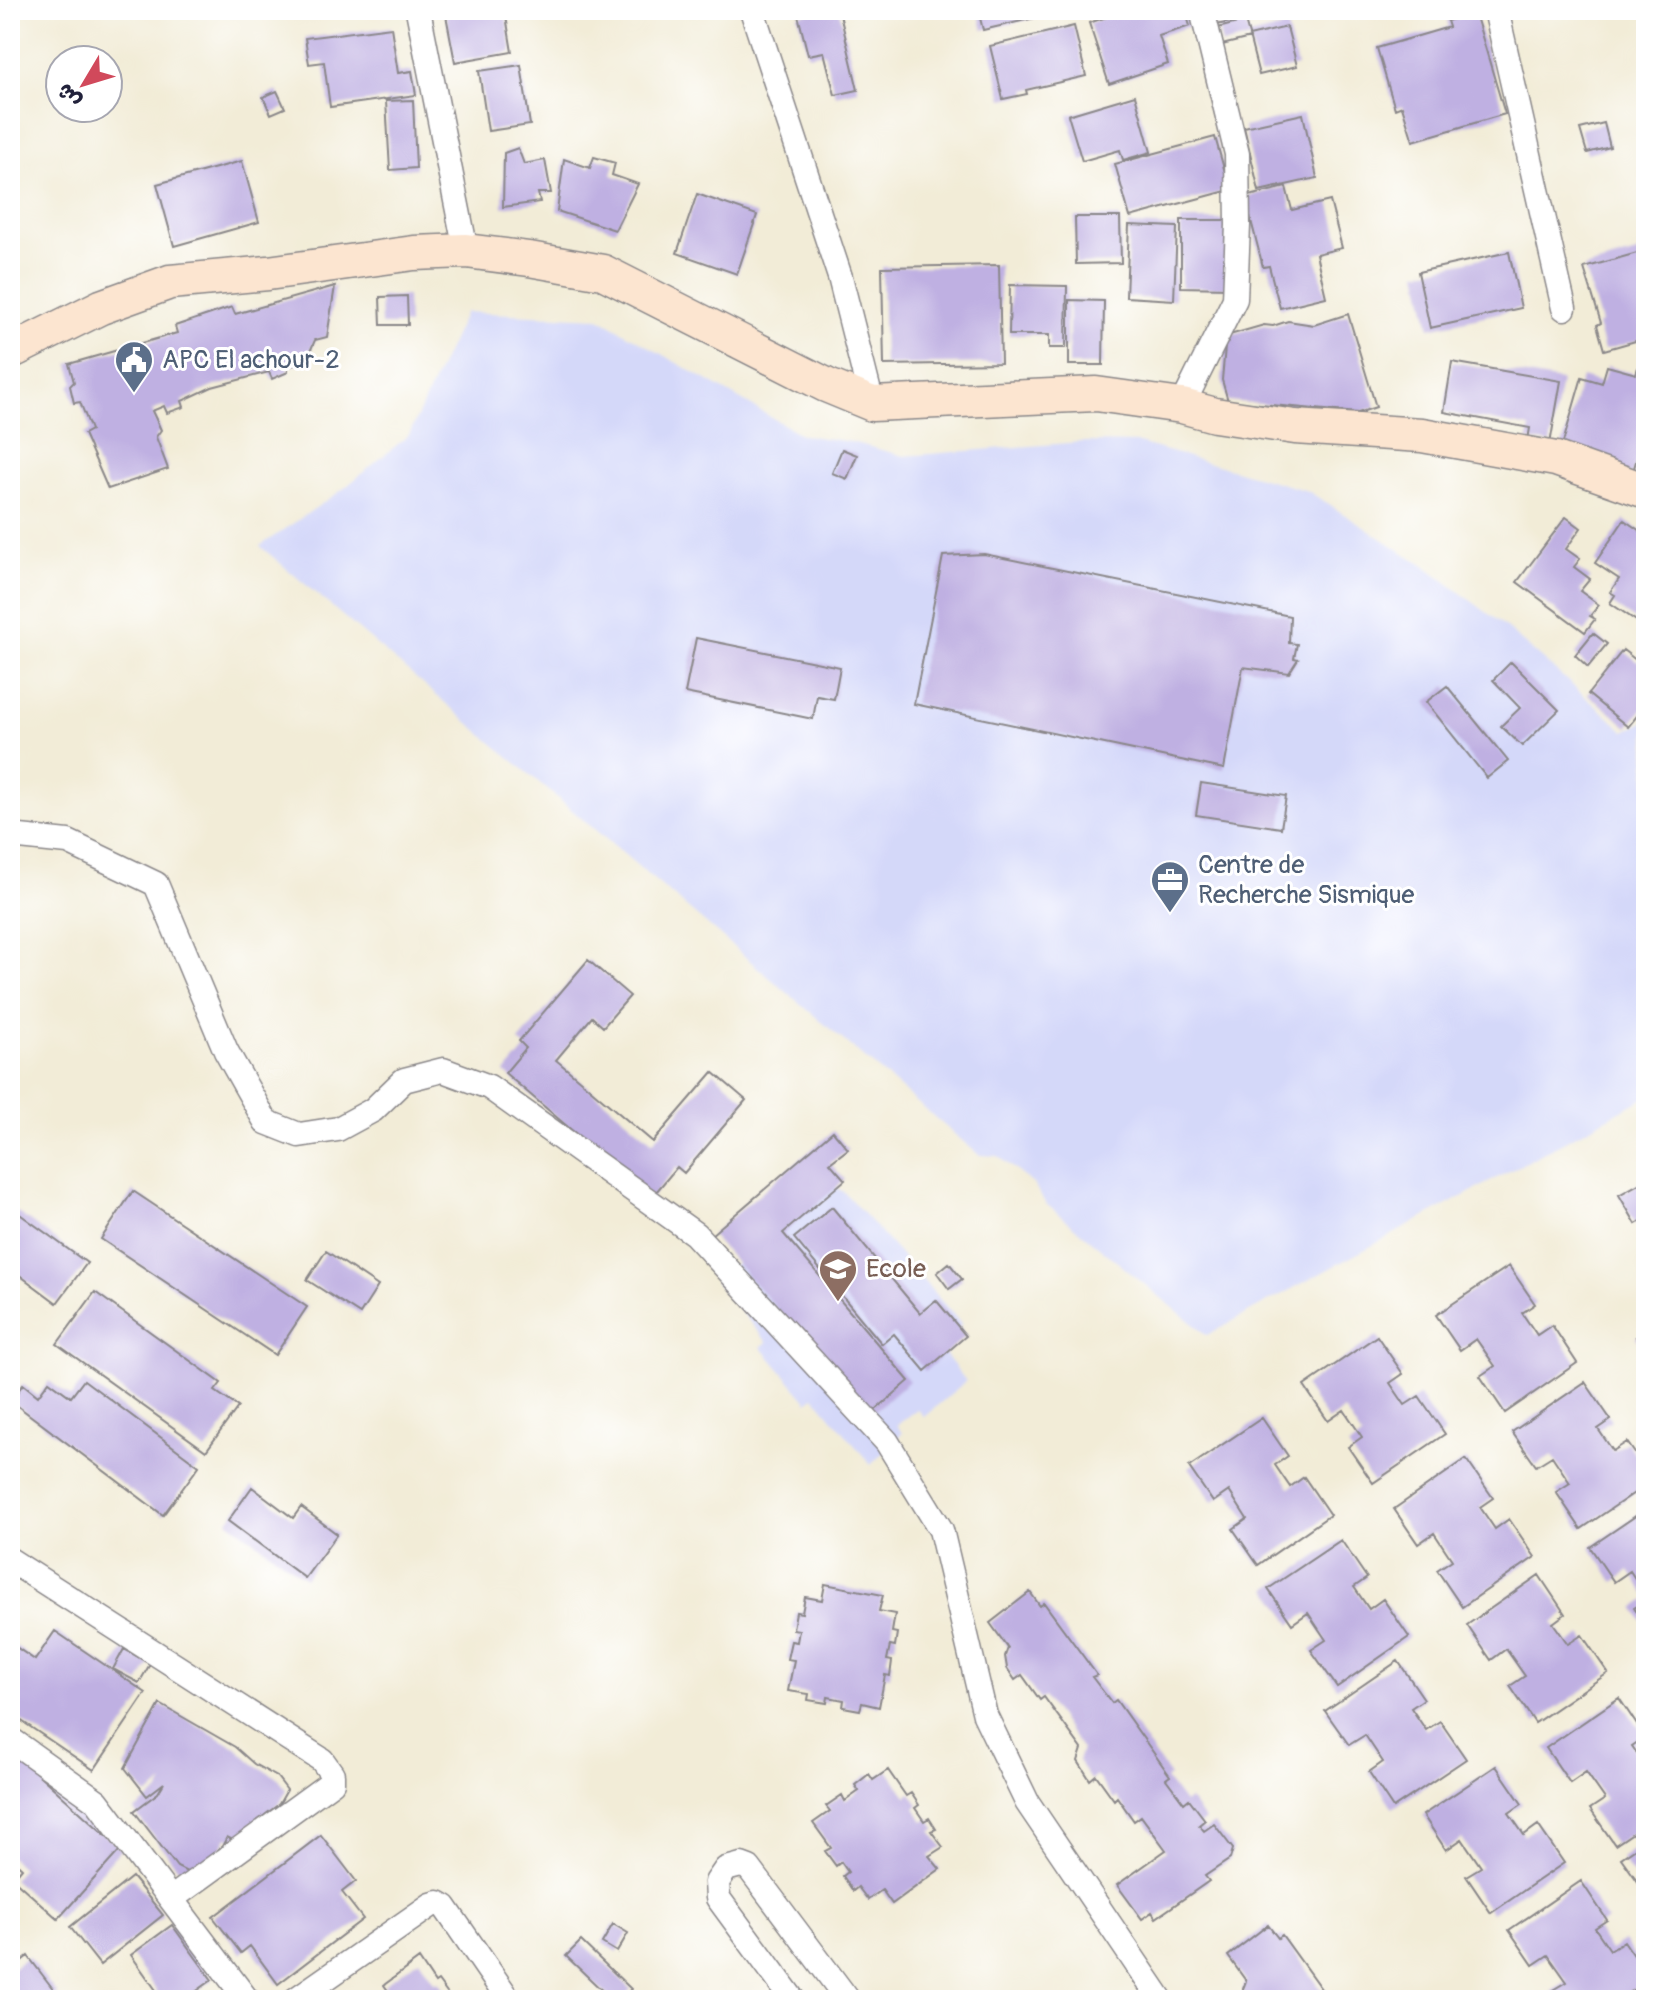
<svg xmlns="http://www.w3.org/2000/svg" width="1656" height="2010" font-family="Pangolin,'Playpen Sans Arabic',sans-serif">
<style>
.built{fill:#d4d8f9}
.building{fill:#bfb0e2}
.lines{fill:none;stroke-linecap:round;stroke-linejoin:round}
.street-casing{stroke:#8a8789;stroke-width:27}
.secondary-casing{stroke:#8a8789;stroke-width:37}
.street{stroke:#fff;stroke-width:24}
.secondary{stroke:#fce5d0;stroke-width:34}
.labels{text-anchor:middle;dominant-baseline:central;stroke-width:6;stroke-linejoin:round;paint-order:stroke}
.service-label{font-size:26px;fill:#4e5e75;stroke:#fff;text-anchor:start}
.education-label{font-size:26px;fill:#785e54;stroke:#fff;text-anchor:start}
</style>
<rect width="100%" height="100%" fill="#fff"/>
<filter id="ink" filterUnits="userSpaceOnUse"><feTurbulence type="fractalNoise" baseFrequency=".0125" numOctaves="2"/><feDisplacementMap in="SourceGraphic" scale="16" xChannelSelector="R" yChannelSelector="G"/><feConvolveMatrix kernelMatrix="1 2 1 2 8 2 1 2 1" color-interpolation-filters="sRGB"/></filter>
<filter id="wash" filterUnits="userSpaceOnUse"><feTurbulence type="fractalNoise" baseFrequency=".006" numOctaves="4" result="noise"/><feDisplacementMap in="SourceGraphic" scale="32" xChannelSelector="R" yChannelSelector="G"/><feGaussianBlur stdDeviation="1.8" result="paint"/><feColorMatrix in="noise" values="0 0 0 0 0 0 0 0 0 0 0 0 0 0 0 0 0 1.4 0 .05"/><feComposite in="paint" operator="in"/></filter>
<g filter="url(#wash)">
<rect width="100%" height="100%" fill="#f2ecd7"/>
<path class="built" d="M465,312L599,318L802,435L851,442L904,456L1081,442L1139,443L1308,491L1429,569L1498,621L1625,731L1646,721V1097L1207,1335L1046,1204L1033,1184L998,1156L979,1155L260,546L342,490L409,435Z
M826,1182L844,1192L962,1324L938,1345L966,1381L924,1417L917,1409L897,1425L902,1433L871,1465L814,1396L808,1402L761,1347L767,1342L715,1282Z"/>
<g id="blocks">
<path class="building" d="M445,10H505L512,52L455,62Z
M603,10H651L652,12L605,20Z
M821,10H839L858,90L835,95L824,52L808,55L798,15Z
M978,10H1045L1047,15L983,30Z
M1127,10H1185L1190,26L1159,36L1168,64L1109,84L1089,23Z
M1209,10H1280V11L1212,26Z
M1475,13L1505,114L1413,141L1402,106L1395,109L1377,48L1449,27L1447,21Z
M1245,21L1250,38L1222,45L1218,28Z
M1074,26L1086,76L1026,90L1027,94L1003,99L990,46Z
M391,27L398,73L412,71L416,95L330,107L324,62L309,64L305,38Z
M1287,27L1297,66L1259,75L1249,36Z
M521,65L530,125L488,131L479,71Z
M277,91L285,108L271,114L263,97Z
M1135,95L1151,152L1123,160L1120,150L1082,161L1068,115Z
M413,100L416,168L390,170L386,101Z
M1303,114L1317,178L1259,191L1244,127Z
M1604,123L1610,147L1587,153L1580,129Z
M1215,137L1230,190L1130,217L1115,164Z
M518,148L524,164L545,160L551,193H538L540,202L503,207L504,153Z
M594,157L615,163L612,175L638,184L615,230L557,211L564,159L590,168Z
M242,161L259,222L174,246L157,184Z
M1286,187L1292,210L1330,201L1342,248L1316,254L1326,297L1280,308L1269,266L1263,267L1245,197Z
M697,194L757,215L737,274L677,253Z
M1075,217H1120L1121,263L1076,264Z
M1181,220H1229L1228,288L1181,287Z
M1129,225L1177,227L1174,300L1126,297Z
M1644,251L1646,338L1604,350L1597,325L1601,323L1584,268Z
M1509,252L1521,308L1430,328L1418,272Z
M999,265L1001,363L884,365L882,267Z
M1010,285L1067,286L1066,348H1049V335H1009Z
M335,286L327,337L315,340L305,363L288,366V372L272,379L269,372L212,387L182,401L184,407L167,413L164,406L152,411L161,430L156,437L168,469L108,489L84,434L91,430L80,402L74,403L70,386L74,382L69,364L177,333L175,326L232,307L235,314Z
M407,296L408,325H381L380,297Z
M1069,300L1104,301L1103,365H1069Z
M1348,314L1376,407L1358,413L1228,401L1222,380L1226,336L1264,325L1273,326L1288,321L1314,325Z
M1452,362L1561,381L1550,444L1528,440L1530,428L1444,412Z
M1639,364L1646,366V427L1632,475L1560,453L1582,377L1602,383L1607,366L1636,374Z
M842,449L857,455L847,479L832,473Z
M1566,517L1581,528L1566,549L1580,559L1574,567L1590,579L1580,591L1599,605L1590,616L1595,619L1585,632L1517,582Z
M1624,520L1646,535V617L1641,624L1610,603L1615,595L1610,592L1619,579L1595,563Z
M984,554L1290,616L1289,643L1297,644L1294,658L1298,659L1289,673L1243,667L1224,769L914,704L943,556Z
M1593,633L1607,644L1588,667L1575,655Z
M696,638L840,667L834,699L817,696L813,719L685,693Z
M1623,650L1646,668V705L1628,727L1588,694Z
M1511,662L1559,710L1522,746L1501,726L1520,708L1493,680Z
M1447,686L1508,761L1487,778L1426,702Z
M1201,783L1286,796L1281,828L1196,815Z
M588,960L630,996L603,1027L592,1017L556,1060L653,1142L713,1072L746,1100L684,1173L677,1167L651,1198L505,1073L526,1048L519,1041Z
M833,1131L848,1149L830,1163L845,1180L783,1233L909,1381L871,1414L711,1235Z
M1646,1180V1218L1636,1224L1619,1195Z
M133,1191L307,1307L275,1355L101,1239Z
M10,1207L87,1263L57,1303L10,1268Z
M832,1207L920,1313L936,1300L966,1336L925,1371L894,1334L882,1344L794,1238Z
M326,1251L378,1286L360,1314L307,1280Z
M949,1263L962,1279L949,1289L937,1273Z
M1509,1266L1535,1304L1522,1313L1537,1335L1552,1325L1577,1363L1505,1413L1480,1376L1495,1366L1476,1339L1460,1350L1436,1315Z
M95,1292L221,1383L215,1391L238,1407L206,1451L57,1344Z
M1646,1332V1354L1636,1337Z
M1377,1336L1403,1374L1390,1383L1405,1405L1419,1396L1445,1434L1373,1483L1348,1447L1362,1437L1344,1410L1328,1421L1304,1386Z
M84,1380L199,1466L163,1515L11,1401L23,1384L38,1396L49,1381L71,1397Z
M1585,1382L1611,1420L1598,1429L1613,1451L1627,1442L1646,1469V1485L1581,1529L1556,1492L1570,1483L1552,1456L1536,1466L1512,1432Z
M1262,1418L1288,1456L1275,1465L1290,1487L1304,1477L1330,1515L1258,1565L1233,1529L1247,1519L1229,1491L1213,1502L1189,1467Z
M1466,1459L1493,1498L1480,1507L1495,1529L1509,1519L1535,1557L1462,1607L1437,1570L1452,1560L1434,1533L1418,1544L1394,1509Z
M252,1487L293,1518L301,1507L337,1534L305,1578L228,1521Z
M1646,1509V1595L1630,1571L1614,1582L1590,1547Z
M1341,1540L1367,1578L1354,1587L1369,1609L1383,1599L1409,1637L1337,1687L1311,1650L1326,1640L1308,1613L1292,1624L1268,1589Z
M1539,1575L1565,1614L1553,1623L1568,1644L1582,1635L1608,1673L1535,1723L1510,1686L1525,1676L1506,1649L1491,1660L1467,1625Z
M825,1584L883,1595L879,1611L895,1614L892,1632L897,1633L895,1646L890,1645L887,1660L892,1661L890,1676L885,1675L879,1707L862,1703L860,1710L843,1707L844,1700L828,1697L827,1703L808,1700L809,1694L788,1691L794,1660L787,1659L791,1641L797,1642L799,1630L793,1629L796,1612L802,1613L805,1597L822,1600Z
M1030,1592L1040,1606L1044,1603L1097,1675L1092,1677L1112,1703L1116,1700L1170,1776L1166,1779L1184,1803L1189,1799L1205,1820L1199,1825L1204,1831L1214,1824L1233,1849L1230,1859L1205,1876L1209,1881L1156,1918L1152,1912L1142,1919L1117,1885L1166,1850L1141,1816L1134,1821L1117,1797L1114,1800L1096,1775L1090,1780L1078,1761L1082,1749L1044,1697L1040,1700L1022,1675L1015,1680L1007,1668L1005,1656L1008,1648L990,1623Z
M1646,1600V1626L1634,1608Z
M55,1631L146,1693L94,1770L10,1713V1643L35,1660Z
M124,1649L150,1664L139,1683L113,1669Z
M1398,1661L1424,1699L1411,1708L1426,1730L1440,1721L1466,1759L1393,1808L1369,1772L1383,1762L1365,1735L1349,1745L1325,1711Z
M1619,1698L1645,1737L1632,1746L1646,1766V1824L1615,1845L1590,1809L1605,1799L1586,1772L1570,1783L1546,1748Z
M160,1704L235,1747L254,1764L277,1777L287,1790L279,1804L233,1840L227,1837L220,1850L189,1873L177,1867L134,1811L158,1793L164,1783L147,1796L125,1768Z
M10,1749L121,1849L58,1919L13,1879L22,1868L10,1857Z
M1496,1766L1522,1804L1509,1813L1524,1835L1538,1825L1564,1863L1491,1913L1466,1876L1481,1867L1462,1839L1446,1850L1423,1815Z
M888,1770L906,1796L911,1793L919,1805L915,1808L924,1821L929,1818L936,1829L931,1831L943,1847L929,1856L940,1869L892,1904L882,1890L868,1900L858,1887L853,1891L843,1876L848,1872L841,1862L836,1866L825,1851L831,1848L813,1823L830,1811L826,1806L842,1795L845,1801L859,1791L855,1785L869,1774L873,1780Z
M321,1835L356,1881L342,1892L363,1919L278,1984L250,1946L241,1953L213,1917Z
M1646,1841V1893L1621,1858Z
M132,1877L163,1915L100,1965L70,1927Z
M1581,1881L1607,1920L1595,1928L1610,1950L1624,1941L1646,1973V1981L1618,2000H1558L1552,1991L1567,1982L1548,1955L1533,1965L1509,1930Z
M613,1924L628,1933L617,1952L602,1943Z
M172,1925L212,1980L184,2000H163L131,1955Z
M1268,1925L1278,1938L1282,1935L1329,2000H1244L1243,1989L1246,1981L1228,1956Z
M581,1941L631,1989L620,2000H612L566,1956Z
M28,1956L57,1994L50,2000H10V1970Z
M419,1959L435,1983L438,1981L452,2000H383L391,1995L384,1985Z"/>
</g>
</g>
<g filter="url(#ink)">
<use href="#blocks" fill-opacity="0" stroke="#8a8789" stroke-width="2"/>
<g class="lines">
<g class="street-casing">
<path id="street" d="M418,10L466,251
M752,10L840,277L872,404
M1499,10L1497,14L1564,308
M1182,406L1235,299L1238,225L1237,154L1202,10
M10,836L68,842L156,884L226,1051L266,1122L299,1135L338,1129L373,1110L404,1080L443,1070L489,1087L695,1234L887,1442L941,1530L985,1715L1027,1802L1161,2000
M10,1560L322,1760L332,1774V1782L171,1899
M10,1739L97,1801L247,2000
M295,2000L431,1905L438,1903L445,1907L509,2000
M793,2000L718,1898L717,1882L726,1869L741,1865L749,1868L848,2000"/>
</g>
<g class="secondary-casing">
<path id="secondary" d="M10,352L101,307L170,282L268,273L414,253L466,251L529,259L603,272L826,385L872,404L1096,394L1182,406L1215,415L1295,427L1422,435L1556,459L1646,491"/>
</g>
<use href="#street" class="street"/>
<use href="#secondary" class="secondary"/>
</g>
</g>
<defs>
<g id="civic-pin" transform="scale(2)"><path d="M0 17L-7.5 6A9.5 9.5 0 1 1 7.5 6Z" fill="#5c6f8a" stroke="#fff"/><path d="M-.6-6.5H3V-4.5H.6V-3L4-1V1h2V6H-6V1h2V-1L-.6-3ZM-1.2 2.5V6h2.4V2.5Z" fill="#fff"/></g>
<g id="office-pin" transform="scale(2)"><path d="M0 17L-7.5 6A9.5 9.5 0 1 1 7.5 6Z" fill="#5c6f8a" stroke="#fff"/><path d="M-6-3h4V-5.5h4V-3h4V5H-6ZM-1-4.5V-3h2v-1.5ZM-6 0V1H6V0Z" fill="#fff"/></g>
<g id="school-pin" transform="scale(2)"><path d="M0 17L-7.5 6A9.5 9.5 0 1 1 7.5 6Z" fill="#8d6e63" stroke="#fff"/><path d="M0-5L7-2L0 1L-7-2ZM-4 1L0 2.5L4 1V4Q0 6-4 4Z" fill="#fff"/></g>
</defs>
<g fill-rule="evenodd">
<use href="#civic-pin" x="134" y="360"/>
<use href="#office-pin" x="1170" y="880"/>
<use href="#school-pin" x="838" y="1269"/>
</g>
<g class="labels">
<g class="service-label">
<text x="162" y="360">APC El achour-2</text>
<text x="1198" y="865">Centre de<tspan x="1198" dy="30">Recherche Sismique</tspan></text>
</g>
<g class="education-label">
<text x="866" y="1269">Ecole</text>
</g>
</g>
<rect width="1656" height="2010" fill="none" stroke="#fff" stroke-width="40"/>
<g transform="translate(84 84) rotate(232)"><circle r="38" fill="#ffffff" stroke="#a7a7b1" stroke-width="2"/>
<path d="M0-6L14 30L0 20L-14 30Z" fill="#d1495b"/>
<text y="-12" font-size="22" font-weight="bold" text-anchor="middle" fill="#22223b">ش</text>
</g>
</svg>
